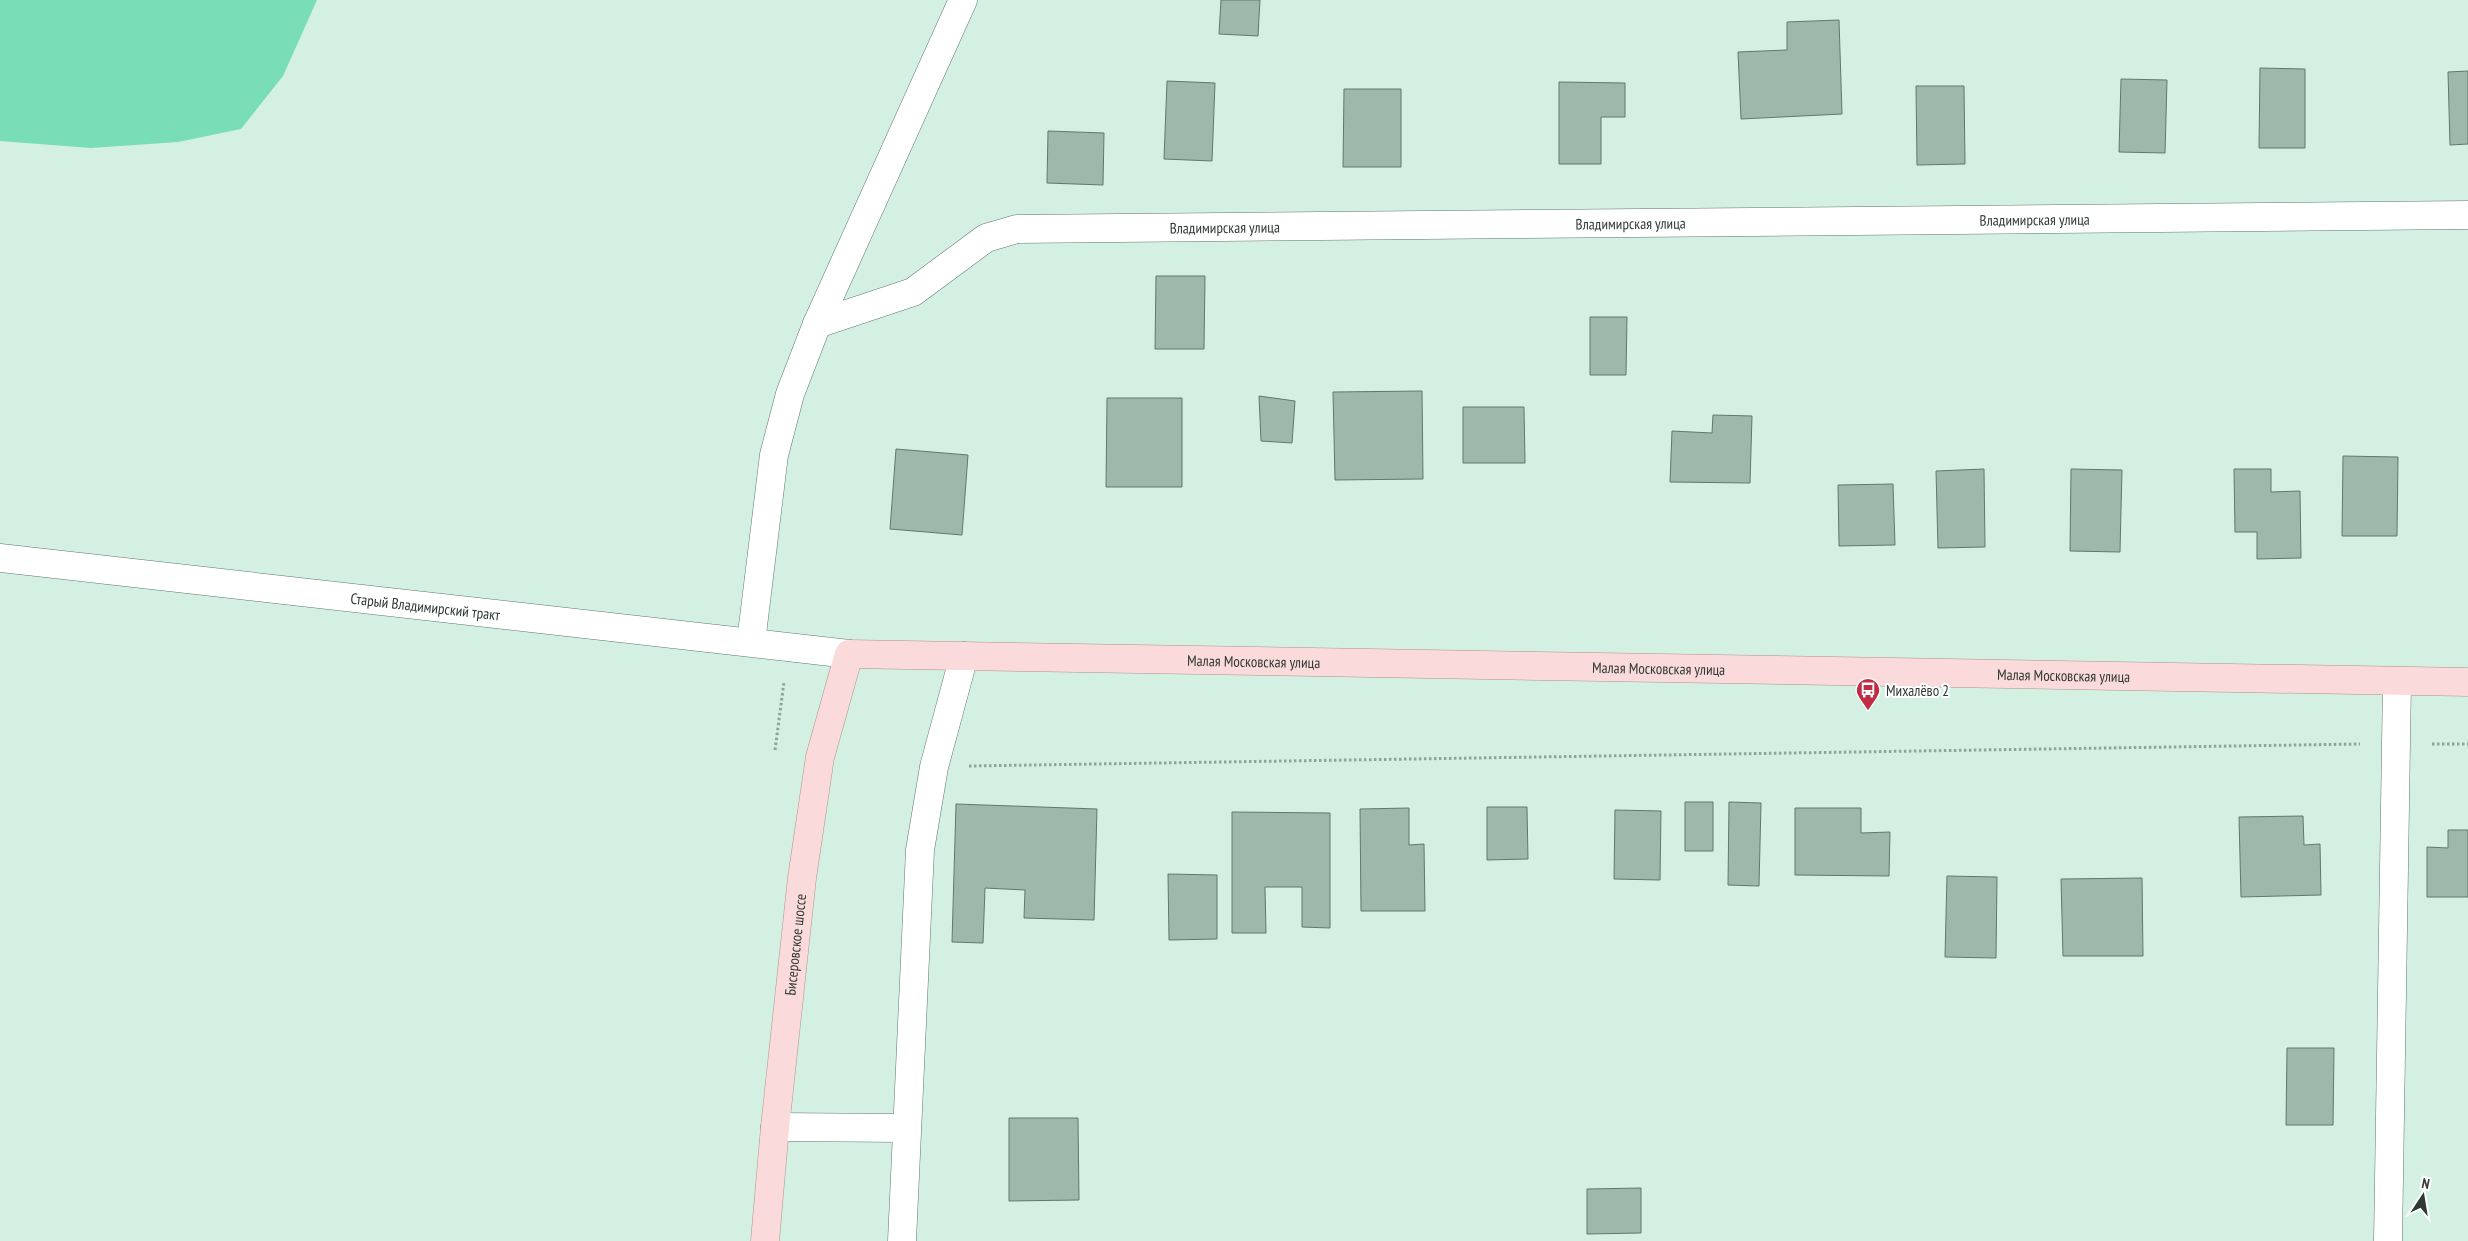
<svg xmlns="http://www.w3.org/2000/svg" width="2468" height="1241" font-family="'PT Sans Narrow',sans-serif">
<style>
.water{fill:#79ddb6}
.building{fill:#9db9ac;stroke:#5f796d}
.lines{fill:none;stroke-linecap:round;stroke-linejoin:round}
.minor-casing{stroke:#5e796d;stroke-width:29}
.major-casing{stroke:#b19291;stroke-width:29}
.path{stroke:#8ea49a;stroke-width:3;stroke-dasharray:2.5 2.5;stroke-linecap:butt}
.minor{stroke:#fff;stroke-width:28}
.major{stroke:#fadada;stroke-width:28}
.labels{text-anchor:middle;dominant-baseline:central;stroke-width:4;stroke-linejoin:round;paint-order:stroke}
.street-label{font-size:15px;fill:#2f3a35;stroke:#fff}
.poi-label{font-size:15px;fill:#2f3a35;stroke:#fff;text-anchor:start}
</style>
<rect width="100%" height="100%" fill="#d3f0e3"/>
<path class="water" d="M0,0H317L283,76L241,129L178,142L91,148L0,141Z"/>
<path class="building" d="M1221,0H1260L1258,36L1219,34Z
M1839,20L1842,114L1741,119L1738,52L1787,50V22Z
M2260,68L2305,69V148H2259Z
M2468,71V144L2450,145L2448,72Z
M2121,79L2167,80L2165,153L2119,152Z
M1167,81L1215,83L1212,161L1164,159Z
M1559,82L1625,83V117H1601V164H1559Z
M1916,86H1964L1965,164L1917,165Z
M1344,89H1401V167H1343Z
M1048,131L1104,133L1103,185L1047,183Z
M1156,276H1205L1204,349H1155Z
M1590,317H1627L1626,375H1590Z
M1422,391L1423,479L1335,480L1333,392Z
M1259,396L1295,401L1292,443L1261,441Z
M1107,398H1182V487H1106Z
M1463,407H1524L1525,463H1463Z
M1713,415L1752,416L1750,483L1670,482L1672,431L1712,433Z
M896,449L968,455L962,535L890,529Z
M2343,456L2398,457L2397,536H2342Z
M1984,469L1985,547L1938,548L1936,471Z
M2071,469L2122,470L2120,552L2070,551Z
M2234,469H2271V492L2300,491L2301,558L2257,559V532H2235Z
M1893,484L1895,545L1839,546L1838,485Z
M1685,802H1713V851H1685Z
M1729,802L1761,803L1759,886L1728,885Z
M956,804L1097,809L1094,920L1024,918L1025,890L985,888L983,943L952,942Z
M1487,807H1527L1528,859L1487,860Z
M1409,808V845L1424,844L1425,911H1361L1360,809Z
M1795,808H1861V833L1890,832L1889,876L1795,875Z
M1615,810L1661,811L1660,880L1614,879Z
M1232,812L1330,813V928L1302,927V887H1265L1266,933H1232Z
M2303,816L2304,845L2320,844L2321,895L2241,897L2239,817Z
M2448,830H2468V897H2427V847L2448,848Z
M1168,874L1217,875V939L1169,940Z
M1947,876L1997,877L1996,958L1945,957Z
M2142,878L2143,956H2063L2061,879Z
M2287,1048H2334L2333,1125H2286Z
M1009,1118H1078L1079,1200L1009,1201Z
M1641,1188V1233L1587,1234V1189Z"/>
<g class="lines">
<g class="minor-casing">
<g id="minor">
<path id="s1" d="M817,324L913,292L986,238L1017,229L2468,215"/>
<path id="s2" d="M0,558L849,654"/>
<path d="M751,642L774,455L790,394L817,324L963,0"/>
<path d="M775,1127L906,1128"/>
<path d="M902,1241L920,850L934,767L964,656"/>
<path d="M2388,1241L2397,682"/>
</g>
</g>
<g class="major-casing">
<g id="major">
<path id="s3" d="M765,1241L775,1127L802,878L820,757L849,654L2468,682"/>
</g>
</g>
<path class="path" d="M2432,744H2468
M775,750L784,682
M969,766L2360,744"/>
<use href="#minor" class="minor"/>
<use href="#major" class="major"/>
</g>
<defs>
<g id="bus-pin" transform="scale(1.25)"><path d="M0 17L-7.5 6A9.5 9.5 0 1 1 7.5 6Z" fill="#be2d44" stroke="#fff"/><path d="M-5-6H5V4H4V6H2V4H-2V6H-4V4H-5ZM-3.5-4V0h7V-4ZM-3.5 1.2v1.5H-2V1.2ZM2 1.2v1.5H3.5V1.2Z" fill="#fff"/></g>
</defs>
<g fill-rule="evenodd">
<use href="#bus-pin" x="1868" y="690"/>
</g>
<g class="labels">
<g class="street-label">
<text stroke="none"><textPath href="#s1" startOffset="1242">Владимирская улица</textPath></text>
<text stroke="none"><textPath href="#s1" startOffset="838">Владимирская улица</textPath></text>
<text stroke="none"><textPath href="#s1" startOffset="432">Владимирская улица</textPath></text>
<text stroke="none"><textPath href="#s2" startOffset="428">Старый Владимирский тракт</textPath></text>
<text stroke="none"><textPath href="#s3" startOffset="999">Малая Московская улица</textPath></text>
<text stroke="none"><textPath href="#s3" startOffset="1404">Малая Московская улица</textPath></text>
<text stroke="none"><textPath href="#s3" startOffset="1809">Малая Московская улица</textPath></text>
<text stroke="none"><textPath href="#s3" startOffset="298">Бисеровское шоссе</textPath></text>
</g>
<g class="poi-label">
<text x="1886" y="690">Михалёво 2</text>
</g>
</g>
<g transform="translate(2423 1196) rotate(12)" stroke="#ffffff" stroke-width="4" paint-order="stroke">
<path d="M0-4L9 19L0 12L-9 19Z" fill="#2f3a35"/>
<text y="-8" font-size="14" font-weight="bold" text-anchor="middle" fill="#2f3a35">N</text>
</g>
</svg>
